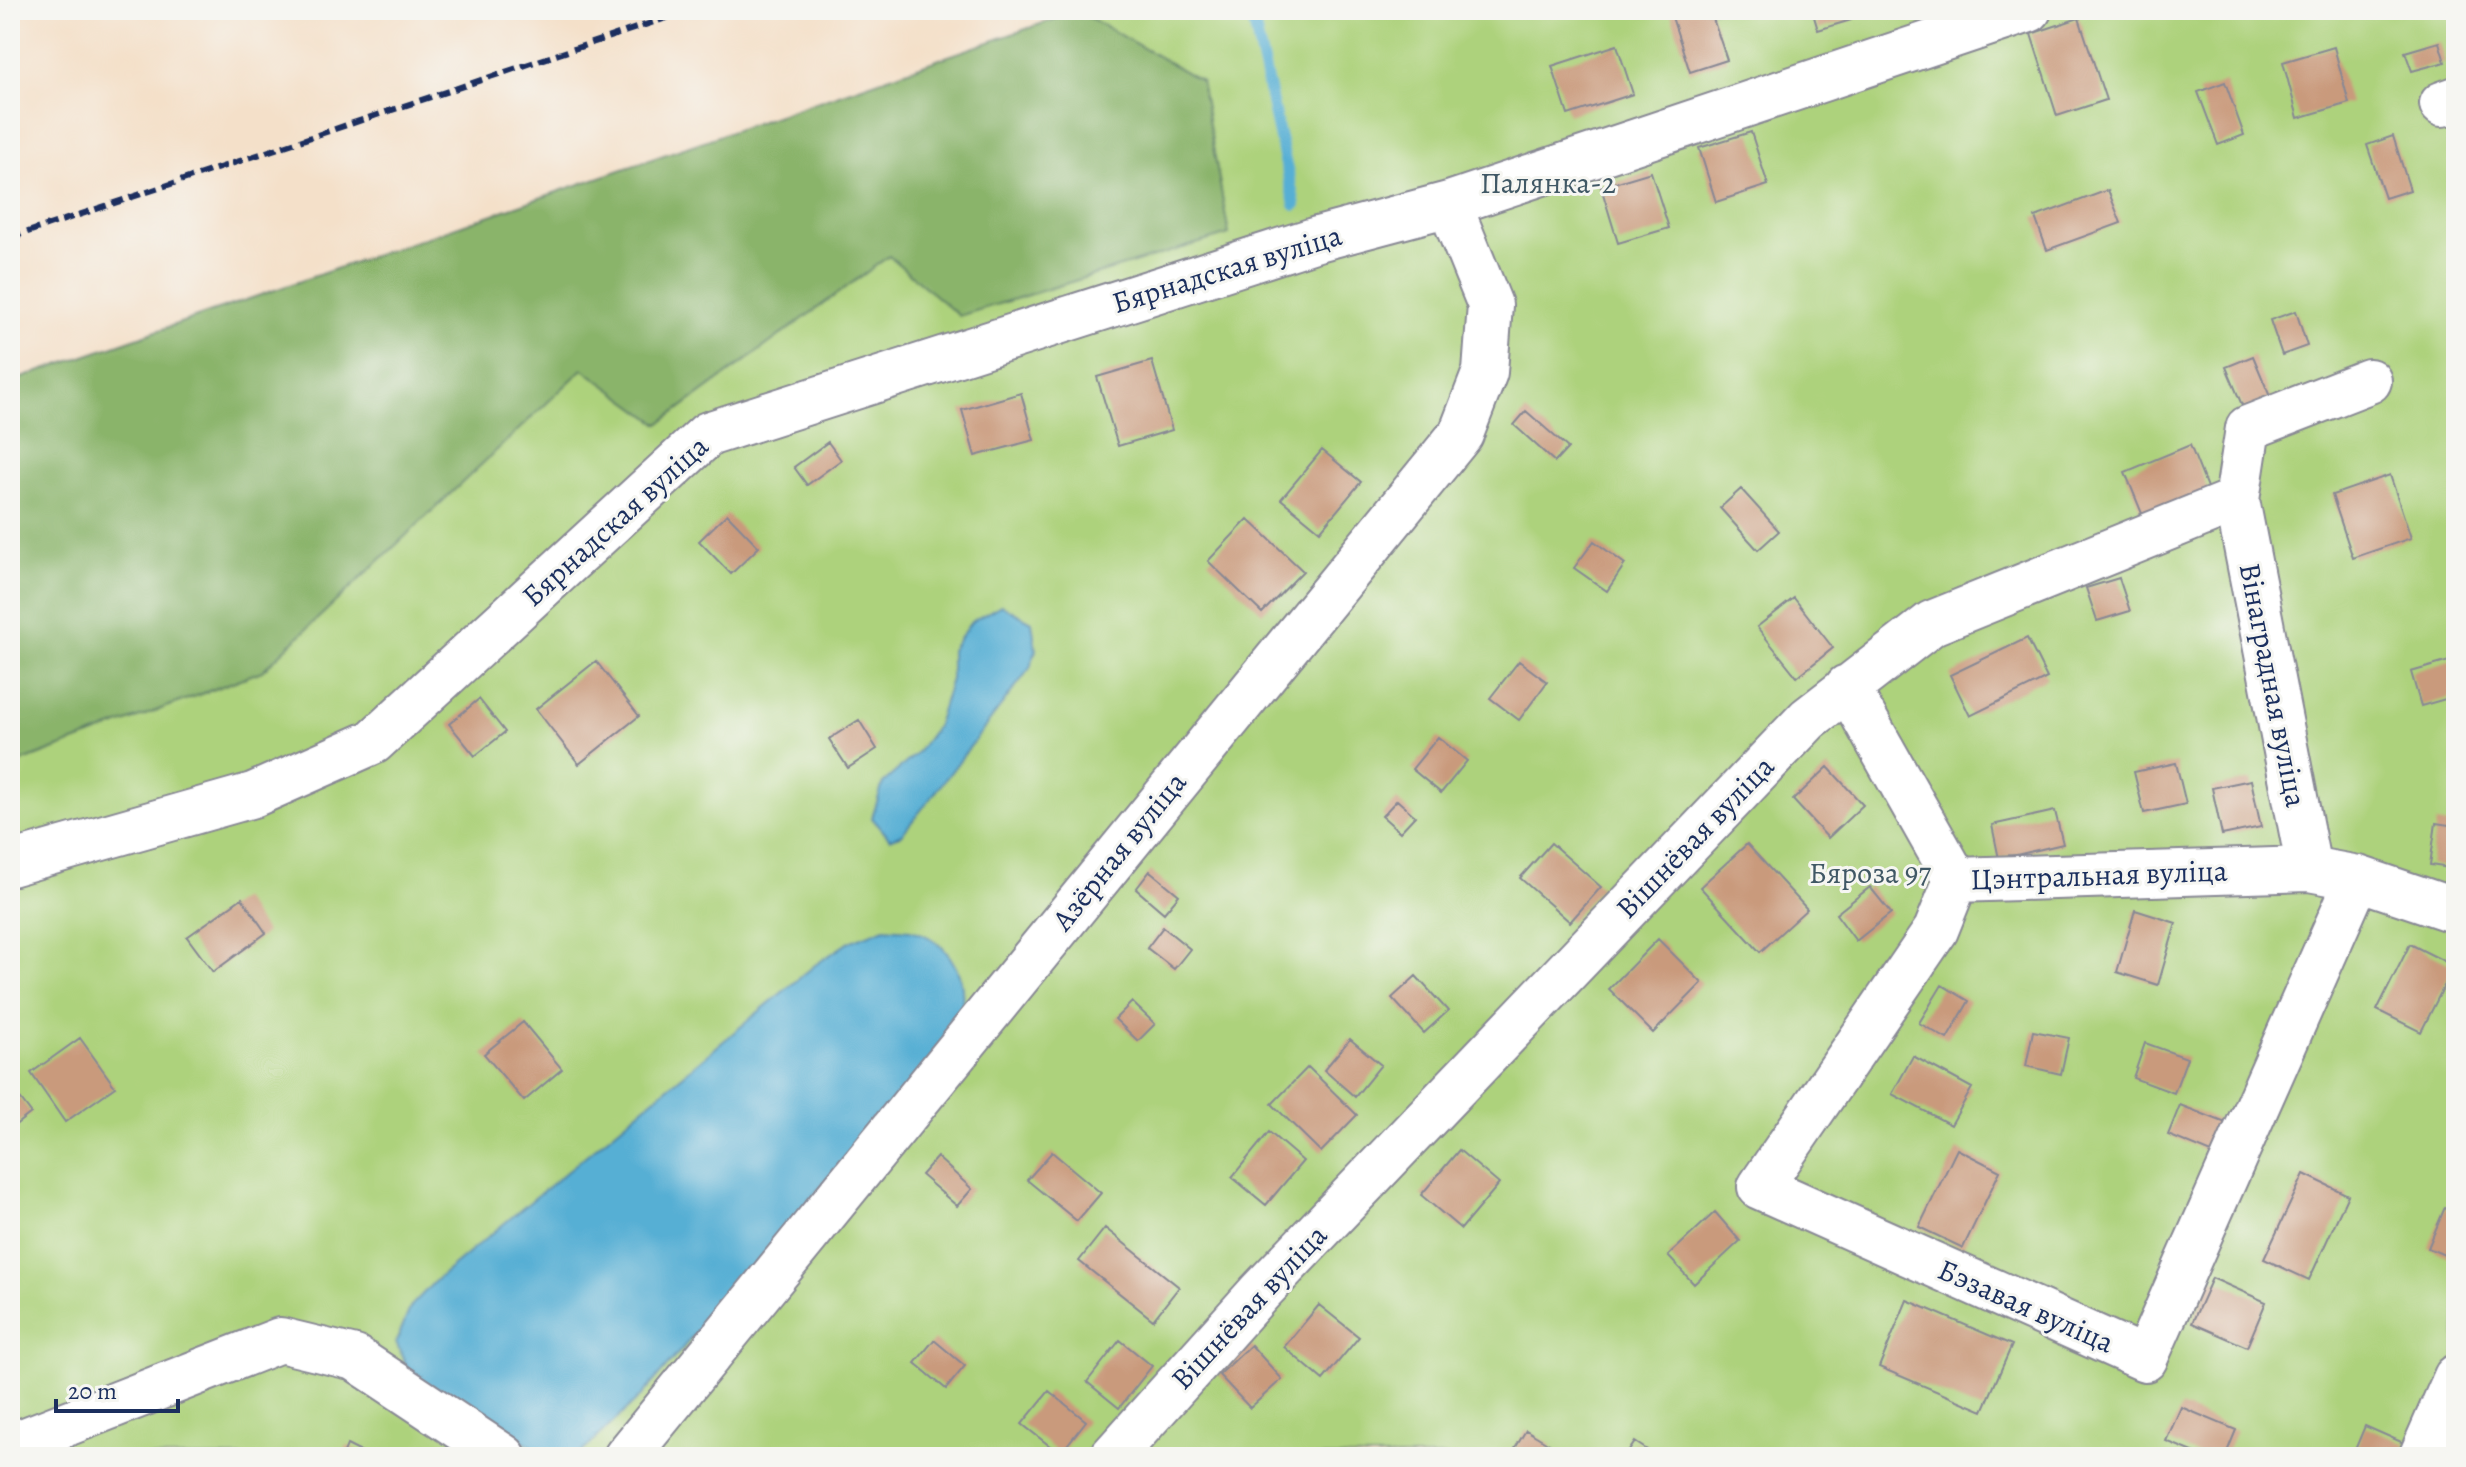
<svg xmlns="http://www.w3.org/2000/svg" width="2466" height="1467" font-family="Alegreya,serif">
<style>
.green{fill:#add27b;stroke:#64806c;stroke-width:2}
.forest{fill:#8ab46b;stroke:#527264;stroke-width:2}
.water{fill:#56afd4;stroke:#386f99;stroke-width:2}
.lines{fill:none;stroke-linecap:round;stroke-linejoin:round}
.stream{stroke:#56afd4;stroke-width:12}
.building{fill:#c99a7b}
.minor-casing{stroke:#888894;stroke-width:48}
.minor{stroke:#fff;stroke-width:44}
.rail{stroke:#1b2f5e;stroke-width:6;stroke-dasharray:12 6;stroke-linecap:butt}
.labels{text-anchor:middle;dominant-baseline:central;stroke-width:6;stroke-linejoin:round;paint-order:stroke}
.park-label{font-size:30px;fill:#405865;stroke:#f6f6f2}
.street-label{font-size:30px;fill:#1b2f5e;stroke:#f6f6f2}
</style>
<rect width="100%" height="100%" fill="#f6f6f2"/>
<filter id="ink" filterUnits="userSpaceOnUse"><feTurbulence type="fractalNoise" baseFrequency=".0125" numOctaves="2"/><feDisplacementMap in="SourceGraphic" scale="16" xChannelSelector="R" yChannelSelector="G"/><feConvolveMatrix kernelMatrix="1 2 1 2 8 2 1 2 1" color-interpolation-filters="sRGB"/></filter>
<filter id="wash" filterUnits="userSpaceOnUse"><feTurbulence type="fractalNoise" baseFrequency=".006" numOctaves="4" result="noise"/><feDisplacementMap in="SourceGraphic" scale="32" xChannelSelector="R" yChannelSelector="G"/><feGaussianBlur stdDeviation="1.8" result="paint"/><feColorMatrix in="noise" values="0 0 0 0 0 0 0 0 0 0 0 0 0 0 0 0 0 1.4 0 .05"/><feComposite in="paint" operator="in"/></filter>
<g filter="url(#wash)">
<rect width="100%" height="100%" fill="#f4e0c9"/>
<path class="green" d="M1080,10H2456V1457H10V766L262,671L583,368L659,424L889,255L1201,81L1078,11Z"/>
<path class="forest" d="M1078,11L1201,81L1229,234L959,316L889,256L659,424L583,369L262,671L10,766V382Z"/>
<path class="water" d="M1001,605L1032,622L1036,650L1030,668L934,794L902,834L890,839L872,818L883,783L916,754L937,725L951,679V650L971,622Z
M885,928C893,929 902,929 910,930C945,938 966,971 962,1005C960,1015 955,1026 951,1035L675,1357L642,1395L577,1457L547,1455L410,1374L396,1342L411,1306L436,1280L815,965L849,942Z"/>
<g class="lines">
<path class="stream" d="M1251,10L1295,205"/>
</g>
<g id="blocks">
<path class="building" d="M1673,10H1710L1727,60L1690,72L1670,11Z
M1812,10H1848L1851,20L1818,30Z
M2079,18L2106,100L2057,116L2031,34Z
M2439,42L2445,62L2412,71L2405,52Z
M1617,45L1633,94L1568,115L1552,66Z
M2334,47L2349,103L2298,118L2283,62Z
M2225,82L2244,135L2218,145L2198,92Z
M1751,132L1768,185L1716,202L1699,148Z
M2393,136L2410,190L2385,198L2367,145Z
M1651,172L1669,228L1618,243L1601,187Z
M2108,190L2121,223L2047,250L2035,217Z
M2296,311L2307,346L2282,355L2270,320Z
M2253,356L2271,399L2244,410L2226,367Z
M1152,361L1172,430L1118,446L1097,377Z
M1021,393L1034,440L975,456L962,410Z
M1526,411L1568,448L1555,462L1514,425Z
M828,442L841,460L807,485L794,467Z
M2190,445L2210,495L2145,521L2125,472Z
M1322,450L1361,482L1320,531L1281,499Z
M2390,475L2411,538L2353,558L2332,495Z
M1741,489L1779,531L1758,550L1720,508Z
M727,514L759,547L731,574L699,541Z
M1248,519L1303,571L1262,613L1208,561Z
M1594,541L1625,564L1607,591L1574,568Z
M2119,578L2130,611L2097,621L2086,588Z
M1794,598L1833,648L1797,677L1757,627Z
M2027,638L2047,678L1970,716L1950,675Z
M2456,659V696L2421,706L2411,672Z
M596,661L639,716L579,764L536,709Z
M1519,661L1547,682L1519,720L1490,698Z
M479,699L505,732L475,756L449,724Z
M859,720L877,749L848,768L829,739Z
M1438,737L1467,761L1441,793L1412,769Z
M2176,763L2186,804L2144,813L2134,772Z
M1828,767L1863,805L1828,838L1793,800Z
M2251,780L2261,827L2222,835L2212,788Z
M1397,800L1415,816L1400,832L1382,816Z
M2055,811L2063,844L1999,859L1992,825Z
M2436,823L2456,826V869L2430,865Z
M1551,843L1601,887L1570,922L1520,878Z
M1747,844L1807,909L1760,952L1700,887Z
M1150,871L1179,895L1164,913L1136,889Z
M1870,887L1891,913L1856,941L1836,914Z
M242,898L266,933L213,972L187,937Z
M2135,910L2176,923L2158,985L2117,972Z
M1163,927L1190,949L1174,969L1147,948Z
M1658,939L1702,983L1653,1033L1609,989Z
M2410,944L2454,966L2421,1032L2377,1010Z
M1416,976L1448,1011L1424,1033L1392,998Z
M1942,985L1969,1001L1947,1039L1919,1023Z
M1132,1002L1155,1024L1138,1041L1115,1019Z
M523,1022L562,1069L524,1101L484,1054Z
M2033,1031L2069,1038L2061,1074L2026,1066Z
M80,1038L115,1087L65,1122L31,1073Z
M1350,1039L1381,1065L1355,1097L1324,1070Z
M2145,1043L2187,1058L2174,1093L2133,1078Z
M1913,1056L1972,1088L1951,1125L1892,1094Z
M1308,1067L1357,1115L1321,1152L1272,1104Z
M12,1088L31,1113L10,1129V1090Z
M2180,1105L2226,1123L2214,1154L2168,1135Z
M1269,1132L1303,1161L1266,1205L1232,1177Z
M1957,1149L2000,1171L1963,1248L1919,1227Z
M1459,1150L1499,1184L1461,1229L1421,1195Z
M1052,1152L1101,1193L1077,1221L1027,1180Z
M937,1157L972,1189L957,1206L921,1175Z
M2304,1174L2348,1195L2309,1280L2264,1259Z
M2445,1207L2456,1212V1260L2428,1248Z
M1715,1212L1740,1241L1694,1284L1668,1256Z
M1105,1228L1179,1287L1153,1320L1079,1261Z
M2212,1278L2266,1302L2247,1347L2192,1323Z
M1907,1300L2012,1345L1983,1411L1879,1367Z
M1319,1305L1359,1337L1323,1380L1284,1347Z
M934,1340L965,1366L946,1389L915,1363Z
M1120,1340L1152,1366L1119,1408L1087,1382Z
M1251,1345L1282,1379L1250,1408L1219,1375Z
M1049,1391L1086,1421L1060,1454L1022,1424Z
M2181,1407L2236,1430L2225,1457H2205L2166,1441Z
M2365,1426L2406,1444L2401,1457H2352Z
M1526,1430L1551,1445L1544,1457H1510Z
M1635,1442L1658,1457H1625Z
M347,1445L371,1457H342Z"/>
</g>
</g>
<g filter="url(#ink)">
<use href="#blocks" fill-opacity="0" stroke="#888894" stroke-width="2"/>
<g class="lines">
<g class="minor-casing">
<path id="minor" d="M2442,104L2456,99
M2237,500L2309,869
M1847,687L1956,880L2309,869L2358,878L2456,911
M10,864L253,795L373,742L708,434L1314,240L1449,204L2029,10
M1956,880L1936,930L1760,1187L2145,1359L2358,878
M10,1446L280,1340L355,1358L504,1457
M626,1457L1461,434L1485,372L1490,305L1449,204
M1112,1457L1260,1292L1808,719L1932,623L2237,500L2248,428L2369,381
M2421,1457L2456,1377"/>
</g>
<use href="#minor" class="minor"/>
<path class="rail" d="M10,238L690,10"/>
</g>
</g>
<g class="labels">
<g class="park-label">
<text x="1548" y="183">Палянка-2</text>
<text x="1870" y="873">Бяроза 97</text>
</g>
<g class="street-label">
<text transform="translate(1227 269) rotate(-17)">Бярнадская вуліца</text>
<text transform="translate(615 521) rotate(-42)">Бярнадская вуліца</text>
<text transform="translate(2273 685) rotate(79)">Вінаградная вуліца</text>
<text transform="translate(1695 837) rotate(-46)">Вішнёвая вуліца</text>
<text transform="translate(1119 851) rotate(-51)">Азёрная вуліца</text>
<text transform="translate(2099 875) rotate(-2)">Цэнтральная вуліца</text>
<text transform="translate(2026 1306) rotate(24)">Бэзавая вуліца</text>
<text transform="translate(1249 1307) rotate(-47)">Вішнёвая вуліца</text>
</g>
</g>
<rect width="2466" height="1467" fill="none" stroke="#f6f6f2" stroke-width="40"/>
<path d="M56 1399v12h122v-12" fill="none" stroke="#1b2f5e" stroke-width="4"/>
<text x="68" y="1399" font-size="24" fill="#1b2f5e" stroke="#f6f6f2" stroke-width="6" paint-order="stroke">20 m</text>
</svg>
